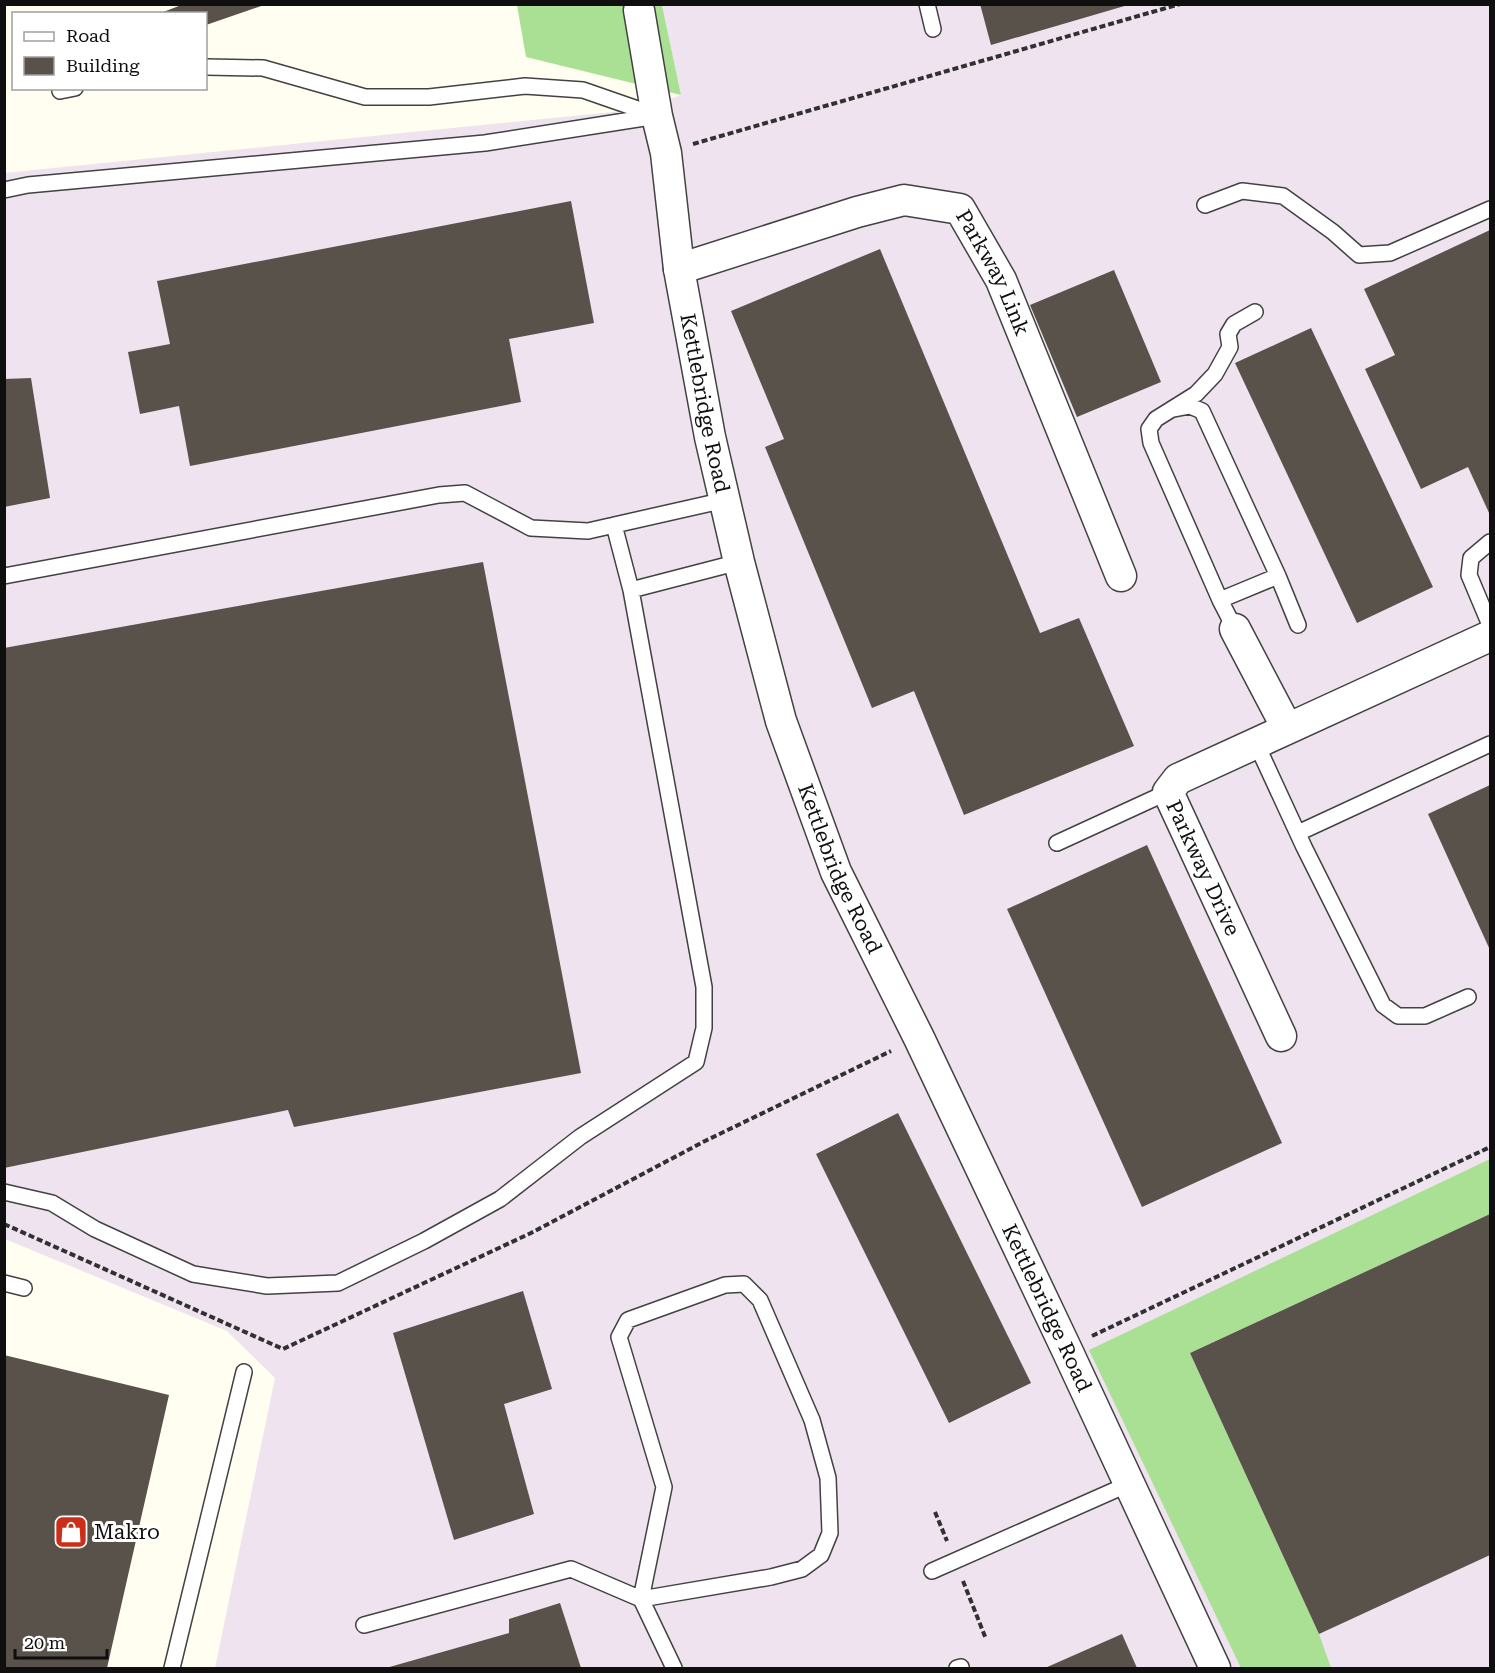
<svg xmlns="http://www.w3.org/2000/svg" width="1495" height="1673" font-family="'Roboto Serif',serif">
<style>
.industrial{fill:#eee3ee}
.forest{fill:#aae094}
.building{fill:#59524a}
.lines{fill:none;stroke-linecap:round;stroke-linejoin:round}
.service-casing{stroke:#424242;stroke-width:18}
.minor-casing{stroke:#424242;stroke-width:33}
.path{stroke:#313131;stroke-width:4;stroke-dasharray:6 3;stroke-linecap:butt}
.service{stroke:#fff;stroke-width:15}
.minor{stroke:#fff;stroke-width:30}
.labels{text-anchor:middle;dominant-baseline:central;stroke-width:6;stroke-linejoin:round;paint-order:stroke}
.street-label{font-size:21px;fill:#0f0f0f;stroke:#fff}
.poi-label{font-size:21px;fill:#0f0f0f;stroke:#fff;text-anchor:start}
</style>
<rect width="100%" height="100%" fill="#fffef1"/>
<path class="industrial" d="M662,5H1490V1668H215L275,1378L227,1331L5,1239L4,173L643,109L681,95Z"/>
<path class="forest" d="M517,5H662L681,95L526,57Z
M1490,1159V1214L1190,1353L1319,1634L1331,1668H1241L1089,1350Z"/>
<path class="building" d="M184,4H264V5L206,25V14H158Z
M980,4H1128V5L991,45Z
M571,201L594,323L509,339L521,402L190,466L179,406L140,414L128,352L170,344L157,281Z
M1490,230V515L1468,467L1421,489L1365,369L1395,355L1364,289Z
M880,249L1040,633L1079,618L1134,746L964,815L914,691L872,708L765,447L784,439L731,311Z
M1114,270L1161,382L1077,417L1030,305Z
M1311,328L1433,587L1357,623L1235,363Z
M31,378L50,498L4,507V379Z
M483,562L581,1073L294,1127L288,1110L4,1168V648Z
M1490,785V950L1428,814Z
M1147,845L1282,1143L1142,1207L1007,909Z
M898,1113L1031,1383L949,1423L816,1154Z
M1490,1214V1555L1319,1634L1190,1353Z
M523,1291L552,1389L504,1404L534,1514L454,1540L393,1333Z
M4,1355L169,1395L107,1668H4Z
M560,1603L581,1668H386L509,1633V1619Z
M1122,1634L1137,1668H1045Z"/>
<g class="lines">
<g class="service-casing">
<path id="service" d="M927,4L933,29
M206,67L263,68L365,97H429L525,86L583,90L655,115
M60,91L75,88
M4,190L28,185L485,143L657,116
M1205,205L1242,191L1283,196L1333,232L1359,255L1390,253L1490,209
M1174,409L1190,406L1202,411L1278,576L1220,600
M1490,542L1471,558L1469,575L1490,625
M4,576L439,495L465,493L531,528L588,531L725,500
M1278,576L1298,625
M631,590L739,562
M1235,629L1220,600L1151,443L1149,429L1156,419L1196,394L1215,374L1230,347L1228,334L1234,324L1255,312
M1256,743L1304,847L1383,1005L1398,1016H1425L1468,997
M1298,833L1490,744
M1057,843L1168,792
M4,1192L52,1203L95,1229L193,1274L267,1286L338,1283L424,1241L500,1199L580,1137L696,1062L704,1028V987L631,590L614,525
M4,1283L24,1288
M932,1571L1131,1483
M364,1625L571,1569L641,1599L771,1577L802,1569L821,1555L830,1533L828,1478L812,1420L760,1300L744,1284L725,1285L628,1320L619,1337L664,1487L641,1599L674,1668
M172,1668L244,1372
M957,1668L961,1667"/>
</g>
<g class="minor-casing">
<g id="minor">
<path id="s1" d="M639,10L657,116L666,153L679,269L710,437L739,562L781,721L836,872L919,1038L1066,1348L1215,1668"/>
<path id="s2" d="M679,269L857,212L904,200L960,209L1001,280L1121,576"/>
<path d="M1235,629L1287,728"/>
<path d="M1281,1036L1168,792L1178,779L1490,636"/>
</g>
</g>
<path class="path" d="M693,144L1180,4
M4,1224L283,1349L531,1233L705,1141L891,1051
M1092,1336L1490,1147
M935,1512L947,1541
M963,1581L986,1639"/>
<use href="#service" class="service"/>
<use href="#minor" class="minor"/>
</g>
<defs>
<g id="shop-square" transform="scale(1.725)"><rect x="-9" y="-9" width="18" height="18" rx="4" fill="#cd2e19" stroke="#fff"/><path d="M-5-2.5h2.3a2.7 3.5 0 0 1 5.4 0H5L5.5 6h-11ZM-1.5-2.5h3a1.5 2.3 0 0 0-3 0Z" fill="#fff"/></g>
</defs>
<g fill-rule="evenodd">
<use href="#shop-square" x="71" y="1532"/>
</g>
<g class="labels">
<g class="street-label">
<text stroke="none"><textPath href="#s2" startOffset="364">Parkway Link</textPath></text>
<text stroke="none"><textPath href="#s1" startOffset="399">Kettlebridge Road</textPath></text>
<text stroke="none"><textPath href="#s1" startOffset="885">Kettlebridge Road</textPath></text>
<text transform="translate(1203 868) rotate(65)">Parkway Drive</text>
<text stroke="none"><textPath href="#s1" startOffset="1371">Kettlebridge Road</textPath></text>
</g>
<g class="poi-label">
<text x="94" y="1532">Makro</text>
</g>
</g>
<rect width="1495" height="1673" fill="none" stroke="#0f0f0f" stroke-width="12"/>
<rect x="12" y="12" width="195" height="78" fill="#ffffff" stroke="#9f9f9f" stroke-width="1.5"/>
<rect x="24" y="32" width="30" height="9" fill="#ffffff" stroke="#9f9f9f" stroke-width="1.5"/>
<text x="66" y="42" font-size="18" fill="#0f0f0f">Road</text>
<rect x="24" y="57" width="30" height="18" fill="#59524a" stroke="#9f9f9f" stroke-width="1.5"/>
<text x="66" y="72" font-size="18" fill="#0f0f0f">Building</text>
<path d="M15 1649v9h92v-9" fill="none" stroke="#0f0f0f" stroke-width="3"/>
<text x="24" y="1649" font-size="18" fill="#0f0f0f" stroke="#ffffff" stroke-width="4.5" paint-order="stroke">20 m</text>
</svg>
